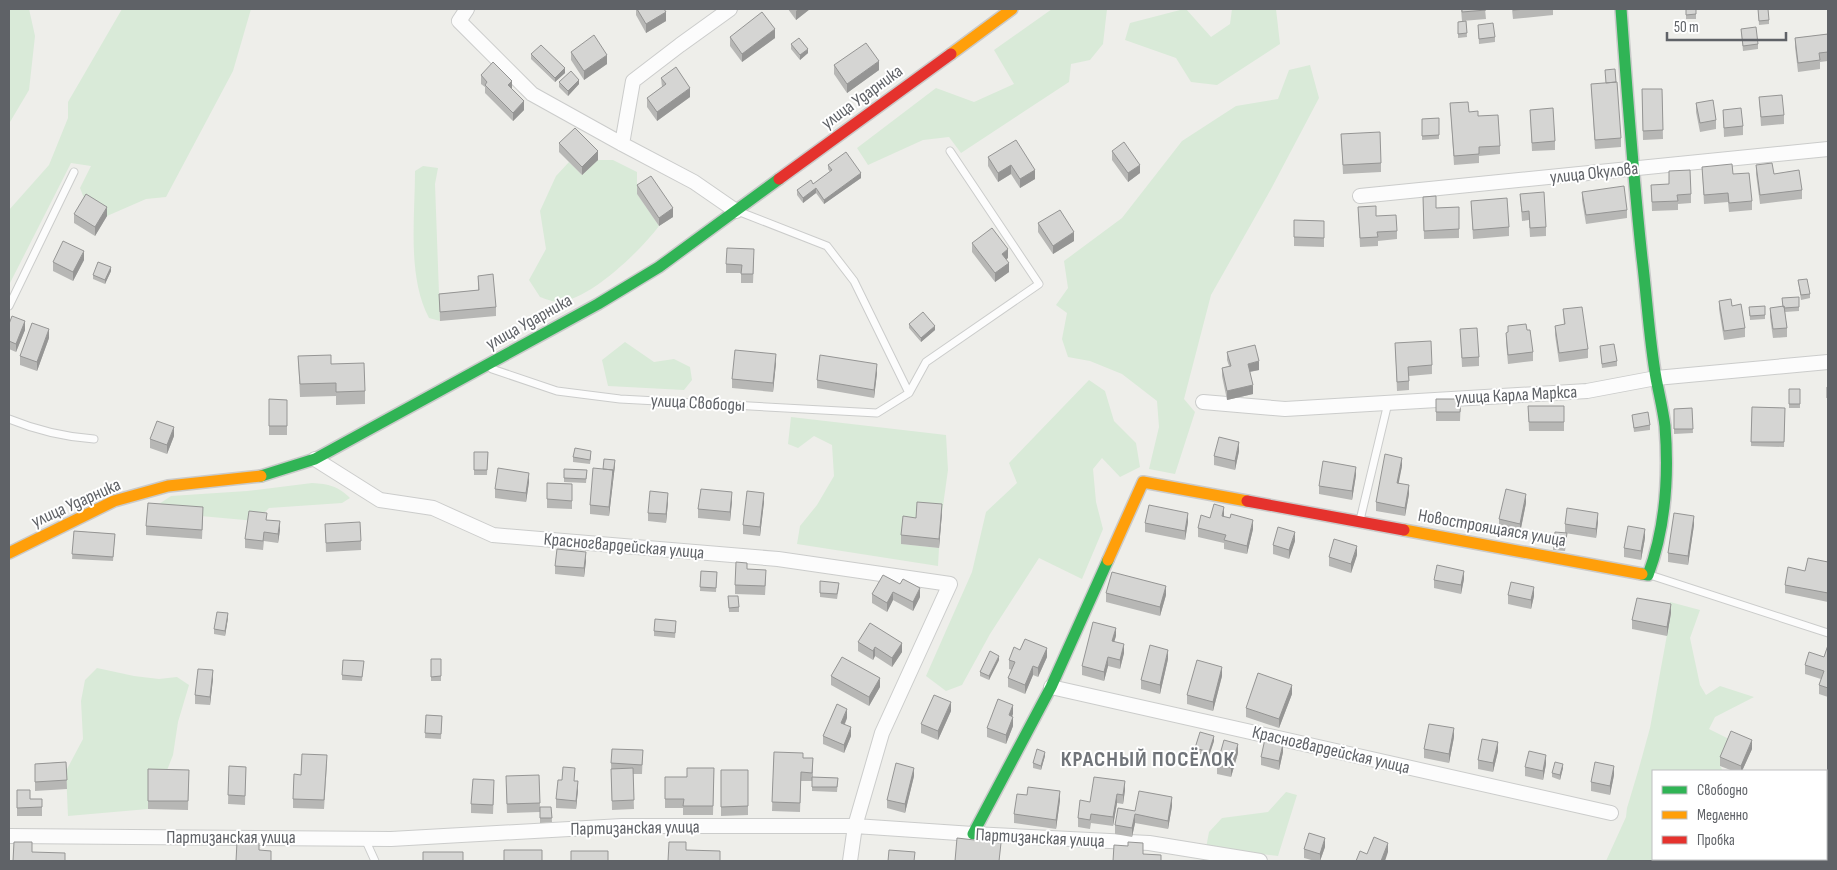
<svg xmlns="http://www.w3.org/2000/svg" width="1837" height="870" font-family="'Sofia Sans Condensed',sans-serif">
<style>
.green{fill:#d9ead8}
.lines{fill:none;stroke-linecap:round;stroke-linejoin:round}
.lane-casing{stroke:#cbcccb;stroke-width:9}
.street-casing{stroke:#cbcccb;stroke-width:16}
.fast-casing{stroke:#cacaca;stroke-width:14}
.slow-casing{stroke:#cacaca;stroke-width:14}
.jam-casing{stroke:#cacaca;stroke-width:14}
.lane{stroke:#fcfcfc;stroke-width:7}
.street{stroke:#fcfcfc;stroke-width:14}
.fast{stroke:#30b455;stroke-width:11}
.slow{stroke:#ff9f0a;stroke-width:11}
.jam{stroke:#e5322d;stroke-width:11}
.wall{fill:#b7b7b5}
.shaded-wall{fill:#959594}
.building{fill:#d5d5d3;stroke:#959594}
.labels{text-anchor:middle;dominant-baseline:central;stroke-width:4;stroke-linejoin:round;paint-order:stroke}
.street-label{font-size:18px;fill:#5f6267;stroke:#fff}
.district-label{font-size:22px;font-weight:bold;letter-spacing:1px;fill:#707479;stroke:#fff}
</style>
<rect width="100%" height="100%" fill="#eeeeea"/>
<path class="green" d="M9,9H29L35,36L29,90L10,122Z
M122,9H251L233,71L166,197L146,199L107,216L86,203L80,188L91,166L71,163L9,285V210L49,165L68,118V102Z
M1052,9H1107L1103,44L1090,60L1071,64L1069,82L961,153L949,137L923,140L868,165L857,148L936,88L974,102L1014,84L994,50Z
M1184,9H1186L1211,37L1230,24L1232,9H1276L1280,44L1217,85L1191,82L1176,58L1125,40L1130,23Z
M1310,65L1319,98L1271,189L1211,295L1184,399L1195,412L1175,474L1149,469L1159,427L1157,401L1122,374L1090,361L1068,357L1062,339L1067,313L1056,305L1068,288L1064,261L1122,218L1182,141L1236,106L1278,99L1289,70Z
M598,160H613L637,172V194L659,226C640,251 591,299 559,302C553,302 546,299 540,297L529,280L546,249L540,211L556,176L569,162L582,175Z
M423,166L438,168L435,184L440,321L429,318C407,276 415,219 415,171Z
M625,342L654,362L674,359L690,367L692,380L684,390L608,386L602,360Z
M1089,380L1105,391L1114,421L1136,443L1140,467L1120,477L1102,458L1093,469L1096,502L1103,529L1082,579L1039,558L990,634L962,685L946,691L926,676L972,572L986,512L1017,483L1009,463Z
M791,417L946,435L948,470L942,513L916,526L902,544L939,548L938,566L797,544L800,526L817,505L834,476L832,445L814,436L798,448L788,444Z
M312,483C329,484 338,486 350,498L342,503L269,508L256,521L156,512L159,504L171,496L247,491Z
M1670,602L1700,610L1690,638L1700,685L1706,695L1720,686L1754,697L1715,717L1709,729L1731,740L1720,766L1723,771H1653V859H1699L1702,861H1606L1626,817L1627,808L1639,768L1650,728L1671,613Z
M97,668L134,676L159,679L177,677L189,685L178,722L173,755L164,778H148V809L68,816L66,771L83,739L81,701L85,680Z
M1286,792L1297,795L1278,856L1206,848L1209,832L1222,818L1268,812Z"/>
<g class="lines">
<g class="lane-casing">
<path id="lane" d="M9,306L74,172
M492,369L557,391L620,399L877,413L909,393L854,281L827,246L740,212
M909,393L926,362L1039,284L950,151
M9,419C36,430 64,437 94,439
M1360,520L1388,403
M1650,575L1828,633
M365,839L375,861"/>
</g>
<g class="street-casing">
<path id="street" d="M467,9L459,21L532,94L622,144L694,182L736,211
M622,144L633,81L680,45L730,9
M1360,196L1828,149
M1203,402L1285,409L1587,391L1656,378L1828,362
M315,459L380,500L433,508L493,535L778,559L950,584L882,733L855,826L850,861
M1051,687L1611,813
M9,836L391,839L622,826H855L973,834L1149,843L1260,861"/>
</g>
<g class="fast-casing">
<path id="fast" d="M1621,9C1627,92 1633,175 1642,258C1647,298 1649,338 1656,378C1659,394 1663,410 1665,426C1669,477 1666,527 1648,575L1642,574
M261,476L315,459L598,304L659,267L779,179
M973,834L1051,687L1108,560"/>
</g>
<g class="slow-casing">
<path id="slow" d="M951,54L1012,9
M1404,530L1642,574
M9,553L114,501L168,486L261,476
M1108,560L1143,482L1247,501"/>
</g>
<g class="jam-casing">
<path id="jam" d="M779,179L951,54
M1247,501L1404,530"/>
</g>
<use href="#lane" class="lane"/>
<use href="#street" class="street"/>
<use href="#fast" class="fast"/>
<use href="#slow" class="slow"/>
<use href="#jam" class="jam"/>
</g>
<path class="wall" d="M636,9H664L666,21L646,33L636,15Z
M788,9H810L796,20Z
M1461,9H1485L1486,19L1462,21Z
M1512,9H1553V15L1513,19Z
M1686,9H1696V19H1686Z
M1758,9L1769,20V24L1759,25Z
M1780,9H1792V10H1780Z
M1466,21L1467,37L1458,38V22Z
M1478,25L1495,37V42L1479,44Z
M1741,29L1758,44V49L1743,51Z
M1828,34V61L1820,62V69L1798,72L1795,47V38Z
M730,37L775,38L742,62L730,46Z
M791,44L808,53L800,60L791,49Z
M571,52L607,64L584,80L571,60Z
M531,54L565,73L555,82L531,59Z
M834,65L879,70L847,93L834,74Z
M481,75L512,89L524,110L513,121L485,93V87L481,84Z
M661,78L690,97L657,121L647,107V98L662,87Z
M559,82L579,84L568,96L559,87Z
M1591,84L1621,138V147L1595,149Z
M1642,89H1662L1663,139L1643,140Z
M1759,97L1784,115V124L1761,126Z
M1450,103L1478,116L1500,146V154L1479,156V163L1454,165Z
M1696,103L1716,120V129L1700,132L1696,112Z
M1530,110L1555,141V150L1532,151Z
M1723,110L1743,126V135L1724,137Z
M1439,118V139L1422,140V119Z
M1341,134L1381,163V172L1343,174Z
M559,143L598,160L582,175L559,152Z
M1112,151L1140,173L1128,182L1112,160Z
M988,157L1035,170V179L1020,188L1011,174L998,182L988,166Z
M828,165L861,178L824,204L816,193L803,203L797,195V190L813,184L830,172L828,169Z
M1756,165L1774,174L1802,190V199L1760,204L1756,174Z
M1702,167L1733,174L1752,201V210L1729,212L1728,202L1704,204Z
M637,185L673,217L659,226L637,194Z
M1651,185L1691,194V203L1678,204V210L1652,211Z
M1582,192L1627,210V218L1586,224L1582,200Z
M1520,194L1546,227V236L1530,237L1529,220L1522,221Z
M1423,197L1436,208L1459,207V238L1424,239Z
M1471,201L1509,227V236L1473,239Z
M1358,207L1376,216L1397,231V239L1378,241V246L1360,247Z
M74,214L107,216L95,236L74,223Z
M1294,220L1324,221V247L1294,246Z
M1038,223L1074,241L1053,254L1038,232Z
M972,243L1008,258L1006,259L1009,272L995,282L972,252Z
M754,258L753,283H741V273H726V264Z
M84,260L73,281L53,271V262Z
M111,271L105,284L93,279V275Z
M478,276L496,307V316L440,321L439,294L478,290Z
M1798,280L1810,294V298L1801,300Z
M1799,297V311L1785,312L1787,328V337L1773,338L1770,317V308L1783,307Z
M1719,301L1732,306L1745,328V337L1724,340L1719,309Z
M1765,306V319L1750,320L1749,307Z
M1563,309L1588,349V358L1559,362L1555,335V326L1564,325Z
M9,324L25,330L16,352L9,349Z
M909,324L935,330L921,342L909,328Z
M1508,326L1527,330L1533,352V361L1508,364L1506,342V333H1508Z
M1460,329L1479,357V366L1462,367Z
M49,338L37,371L20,365V356Z
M1395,343L1432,365V374L1409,376V390L1397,391Z
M1600,346L1617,361V366L1602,368Z
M1227,352L1259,370L1250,372L1253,394L1227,400L1222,376V368L1229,366L1227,360Z
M298,356L331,364L365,391V404L336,405V396L300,397Z
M776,363L773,392L732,388V379Z
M877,373L874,398L817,388V380Z
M1789,389H1800V408H1789Z
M269,399L287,400V435H269Z
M1436,399H1461L1460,421H1436Z
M1528,406H1564V431H1529Z
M1752,407L1785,408L1784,447L1751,446Z
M1692,408L1693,433L1674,434V409Z
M1632,415L1650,425V430L1634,432Z
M174,436L167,454L150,448V439Z
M1239,451L1235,470L1214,465V456Z
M474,452H488L487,475H474Z
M591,456L590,464L573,462V457Z
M615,465L609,516L590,514V505L603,469Z
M1402,466L1398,483L1409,494L1405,516L1376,511V502Z
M564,469L587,470L586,483L564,482Z
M1356,475L1352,500L1319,494V486Z
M529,482L526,502L495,498V489Z
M547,483L572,484V509L547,508Z
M732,501L730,521L698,518V509Z
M668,502L666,523L648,521V513Z
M764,502L760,536L743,534V525Z
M1526,503L1520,533L1499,528V519Z
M942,513L939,548L901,544V535L916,518Z
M203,516L202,539L146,535V526Z
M1224,516V517L1253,529L1247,554L1224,549V543L1198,537V528L1210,518Z
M267,520L280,530L278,543L264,541L263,550L245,548V539Z
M1188,522L1185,540L1145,532V523Z
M1598,522L1596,538L1565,533V524Z
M325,524L361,541V550L326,552Z
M1694,525L1688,565L1668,562V553Z
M74,531L115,534L113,561L72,559Z
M1567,538L1565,551L1553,550V545Z
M1645,538L1641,560L1624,557V548Z
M1295,541L1289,559L1273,554V545Z
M1357,555L1351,573L1329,566V557Z
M586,561L584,577L555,574V566Z
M1828,562V602L1785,593V585L1805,571Z
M747,569L766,579L765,595L735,594V585Z
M701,571L717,572L716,592L700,591Z
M1464,579L1461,594L1434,588V580Z
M820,581L839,587L837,599L820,597Z
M900,584L920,597L913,611L893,600L887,612L872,603V594Z
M1106,593L1166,595L1160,616L1106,602Z
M1508,595L1534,596L1531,609L1508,604Z
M728,596L739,607V612H729Z
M1671,613L1667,636L1632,629V620Z
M228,618L225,636L214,634V629Z
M676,625L675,638L654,636V631Z
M1116,636L1114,641L1124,653L1120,669L1108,666L1104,681L1082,675V666Z
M858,642L902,652L892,667L875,656L873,660L858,651Z
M1828,645V697L1819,694V685L1821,679L1805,674V665L1824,657Z
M1020,650L1047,657L1038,677L1033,675L1025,694L1008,687V678L1012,670L1009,669V660Z
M431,659H441V681H431Z
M1168,659L1160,694L1141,689V680Z
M999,660L989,680L980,676V672Z
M364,661L362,681L342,680V675Z
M831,676L880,687L869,706L831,685Z
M1222,676L1213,711L1187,704V695Z
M213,679L210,705L195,704V695Z
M1292,694L1279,728L1246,717V708Z
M951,711L938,740L921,733V724Z
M1013,714L1012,716L1013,726L1006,744L987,737V728Z
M426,715L442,716L441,739L425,738Z
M847,718L845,724L851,736L844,753L823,744V736Z
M1454,737L1449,763L1424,758V749Z
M1214,741L1209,756L1195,753V748Z
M1752,749L1742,771H1733L1720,766V757Z
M643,750L642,774H633L634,809L612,810L611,763Z
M1498,751L1493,772L1478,769V760Z
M774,752L803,758H813V777L838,778L837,792L812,791V781H801L800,812L772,811Z
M1283,752L1279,770L1261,765V757Z
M1238,753L1231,777L1217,774V765Z
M1045,756L1041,770L1033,768V763Z
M66,762L67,789L35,791V764Z
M327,764L324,809L293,808V799L301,775Z
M1546,764L1543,780L1525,776V767Z
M229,766L246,767L245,805L228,804Z
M714,768L713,815H683V808H665V777H687Z
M1563,768L1560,780L1552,777V773Z
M148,769L189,770L188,810L148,809Z
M721,770H748V815L721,816Z
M539,775L540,807H551L552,822L540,823V812L507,813L506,785Z
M1614,775L1610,795L1591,791V782Z
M914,776L905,813L887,808V800Z
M574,781L578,790L576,809L556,808V799Z
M494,788L493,814L471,813V804Z
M17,790L30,799H42V816H17Z
M1125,790L1123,804L1117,803L1113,826L1091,823L1090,829L1078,827V818L1090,802Z
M1060,800L1056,829L1014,823V814Z
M1172,806L1168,829L1135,823L1132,837L1115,834V825L1135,811Z
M1325,847L1320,861H1315L1304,858V849Z"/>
<path class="shaded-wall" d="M798,9H810L796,20V11Z
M666,12V21L646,33V24Z
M775,29V38L742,62V54Z
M808,49V53L800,60V55Z
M607,55V64L584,80V71Z
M879,61V70L847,93V84Z
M565,68V73L555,82V78Z
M579,80V84L568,96V91Z
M512,81V90L508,85Z
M690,88V97L657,121V112Z
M524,101V110L513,121V113Z
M598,151V160L582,175V167Z
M1011,165V174L998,182V173Z
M1140,165V173L1128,182V173Z
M1035,170V179L1020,188V179Z
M861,173V178L824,204V200Z
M816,188V193L803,203V198Z
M107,207V216L95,236V227Z
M673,208V217L659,226V218Z
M1074,232V241L1053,254V246Z
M1008,249V258L1002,263V254Z
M84,251V260L73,281V272Z
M1009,263V272L995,282V273Z
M111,267V271L105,284V280Z
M25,321V330L16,352V344Z
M935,326V330L921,342V338Z
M49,329V338L37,371V362Z
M776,354V363L773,392V383Z
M1259,361V370L1248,372V364Z
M877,364V373L874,398V390Z
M1253,385V394L1227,400V391Z
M174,427V436L167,454V445Z
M1239,442V451L1235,470V461Z
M1402,458V466L1397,492V483Z
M615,460V465L609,516V507Z
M1356,467V475L1352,500V491Z
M529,473V482L526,502V493Z
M1409,485V494L1405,516V508Z
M732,492V501L730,521V512Z
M668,493V502L666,523V514Z
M764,493V502L760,536V527Z
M1526,494V503L1520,533V524Z
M942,504V513L939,548V539Z
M1224,507V516L1222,525V516Z
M1188,513V522L1185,540V531Z
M1598,513V522L1596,538V529Z
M1694,516V525L1688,565V556Z
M1253,520V529L1247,554V546Z
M280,521V530L278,543V534Z
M1645,529V538L1641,560V551Z
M1295,532V541L1289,559V550Z
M1357,546V555L1351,573V564Z
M586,552V561L584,577V568Z
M1464,571V579L1461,594V585Z
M1166,586V595L1160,616V607Z
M1534,587V596L1531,609V600Z
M920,588V597L913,611V602Z
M893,592V600L887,612V603Z
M1671,604V613L1667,636V627Z
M228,613V618L225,636V631Z
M1116,628V636L1112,649V641Z
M902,643V652L892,667V658Z
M1124,644V653L1120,669V660Z
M875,647V656L873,660V651Z
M1047,648V657L1038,677V668Z
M1168,650V659L1160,694V685Z
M999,656V660L989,680V676Z
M1108,657V666L1104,681V672Z
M1033,666V675L1025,694V685Z
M1222,667V676L1213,711V702Z
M213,670V679L210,705V697Z
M880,678V687L869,706V697Z
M1292,685V694L1279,728V719Z
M951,702V711L938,740V731Z
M1013,705V714L1009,724V715Z
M847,709V718L841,732V723Z
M1013,717V726L1006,744V735Z
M851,727V736L844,753V745Z
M1454,728V737L1449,763V754Z
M1214,736V741L1209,756V752Z
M1752,740V749L1742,771H1741V766Z
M1498,742V751L1493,772V763Z
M1238,744V753L1231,777V768Z
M1283,744V752L1279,770V761Z
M1045,752V756L1041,770V766Z
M1546,755V764L1543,780V771Z
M1563,764V768L1560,780V775Z
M1614,766V775L1610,795V786Z
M914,768V776L905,813V804Z
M578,781V790L576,809V801Z
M1125,781V790L1123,804V795Z
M1060,791V800L1056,829V820Z
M1117,794V803L1113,826V817Z
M1172,797V806L1168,829V821Z
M1135,814V823L1132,837V828Z
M1325,838V847L1320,861V854Z
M1388,843V852L1385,861H1381Z"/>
<path class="building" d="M637,9H664L666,12L646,24Z
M1462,9H1485L1486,10L1462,12Z
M1513,9H1528L1513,10Z
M1686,9H1696V14L1686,15Z
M1758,9H1768L1769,20L1759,21Z
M762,12L775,29L742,54L730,37Z
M1466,21L1467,33L1458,34V22Z
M1493,23L1495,37L1479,39L1478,25Z
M1756,27L1758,44L1743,46L1741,29Z
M1828,34V52L1819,53L1820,60L1798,63L1795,38Z
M594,35L607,55L584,71L571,52Z
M799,38L808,49L800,55L791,44Z
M866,43L879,61L847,84L834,65Z
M541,45L565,68L555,78L531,54Z
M493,62L512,81L508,85L524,101L513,113L485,85L487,82L481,75Z
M676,67L690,88L657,112L647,98L666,84L661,78Z
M1615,69L1616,82L1606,83L1605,70Z
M571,71L579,80L568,91L559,82Z
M1617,82L1621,138L1595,140L1591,84Z
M1642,89H1662L1663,130L1643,131Z
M1782,95L1784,115L1761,117L1759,97Z
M1713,100L1716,120L1700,123L1696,103Z
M1468,102L1469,112L1478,111V116L1498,115L1500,146L1479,147V154L1454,156L1450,103Z
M1553,108L1555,141L1532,143L1530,110Z
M1741,108L1743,126L1724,128L1723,110Z
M1439,118V135L1422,136V119Z
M575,128L598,151L582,167L559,143Z
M1380,132L1381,163L1343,165L1341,134Z
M1016,140L1035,170L1020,179L1011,165L998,173L988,157Z
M1124,142L1140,165L1128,173L1112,151Z
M846,152L861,173L824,200L816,188L803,198L797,190L811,180L813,184L832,170L828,165Z
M1772,163L1774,174L1799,170L1802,190L1760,195L1756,165Z
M1732,164L1733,174L1749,173L1752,201L1729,203L1728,193L1704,195L1702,167Z
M1690,170L1691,194L1677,195L1678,201L1652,202L1651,185L1669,184V171Z
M651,176L673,208L659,218L637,185Z
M1624,186L1627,210L1586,215L1582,192Z
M1544,192L1546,227L1530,228L1529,211L1522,212L1520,194Z
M86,194L107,207L95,227L74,214Z
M1436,196V208L1459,207V229L1424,231L1423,197Z
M1507,198L1509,227L1473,230L1471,201Z
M1376,206V216L1396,215L1397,231L1377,232L1378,237L1360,238L1358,207Z
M1060,210L1074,232L1053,246L1038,223Z
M1294,220L1324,221V238L1294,237Z
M992,228L1008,249L1002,254L1009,263L995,273L972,243Z
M63,241L84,251L73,272L53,262Z
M727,248L754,249L753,274H741L742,265L726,264Z
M98,262L111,267L105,280L93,275Z
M493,274L496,307L440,312L439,294L479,290L478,276Z
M1807,279L1810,294L1801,295L1798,280Z
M1799,297V307L1784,308V306L1783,307L1782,298Z
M1731,299L1732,306L1741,304L1745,328L1724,331L1719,301Z
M1765,306V315L1750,316L1749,307Z
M1784,306L1787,328L1773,329L1770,308Z
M1582,307L1588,349L1559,353L1555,326L1565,324L1563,309Z
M923,312L935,326L921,338L909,324Z
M12,316L25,321L16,344L9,341V324Z
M32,323L49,329L37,362L20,356Z
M1526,324L1527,330H1530L1533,352L1508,355L1506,333L1508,332V326Z
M1477,328L1479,357L1462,358L1460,329Z
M1431,341L1432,365L1408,367L1409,381L1397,382L1395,343Z
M1614,344L1617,361L1602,364L1600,346Z
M1255,345L1259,361L1248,364L1253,385L1227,391L1222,368L1231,366L1227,352Z
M735,350L776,354L773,383L732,379Z
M331,355V364L364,363L365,391L336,392V383L300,384L298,356Z
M820,355L877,364L874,390L817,380Z
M1827,387H1828V398H1827Z
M1789,389H1800V404H1789Z
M269,399L287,400V426H269Z
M1436,399H1461L1460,412H1436Z
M1528,406H1564V422H1529Z
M1752,407L1785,408L1784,442H1751Z
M1692,408L1693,429H1674V409Z
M1648,412L1650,425L1634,428L1632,415Z
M157,421L174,427L167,445L150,439Z
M1219,437L1239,442L1235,461L1214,456Z
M575,448L591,451L590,460L573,457Z
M474,452H488L487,470H474Z
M1385,454L1402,458L1397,483L1409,485L1405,508L1376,502Z
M604,459L615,460L613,475V470L603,469Z
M1323,461L1356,467L1352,491L1319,486Z
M498,468L529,473L526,493L495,489Z
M593,468L613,470L609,507L590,505Z
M564,469L587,470L586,479L564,478Z
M547,483L572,484V501L547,499Z
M701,489L732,492L730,512L698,509Z
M1506,489L1526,494L1520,524L1499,519Z
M650,491L668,493L666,514L648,513Z
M747,491L764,493L760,527L743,525Z
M917,502L942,504L939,539L901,535L903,516L916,518Z
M148,503L203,507L202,530L146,526Z
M1214,504L1224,507L1222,516L1230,518L1231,514L1253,520L1247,546L1224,540L1226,535L1198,528L1201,515L1210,518Z
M1149,505L1188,513L1185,531L1145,523Z
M1567,508L1598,513L1596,529L1565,524Z
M249,511L267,513L266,520L280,521L278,534L264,532L263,541L245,539Z
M1674,513L1694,516L1688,556L1668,553Z
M360,522L361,541L326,543L325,524Z
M1628,526L1645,529L1641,551L1624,548Z
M1278,527L1295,532L1289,550L1273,545Z
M74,531L115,534L113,557L72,554Z
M1555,532L1567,533L1565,547L1553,545Z
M1334,539L1357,546L1351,564L1329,557Z
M557,549L586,552L584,568L555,566Z
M1808,558L1828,562V593L1785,585L1788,567L1805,571Z
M736,562L747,563V569L766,570L765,586L735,585Z
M1437,565L1464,571L1461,585L1434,580Z
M701,571L717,572L716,588L700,587Z
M1112,572L1166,586L1160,607L1106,593Z
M883,575L900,584L903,579L920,588L913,602L893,592L887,603L872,594Z
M820,581L839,583L837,594L820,593Z
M1511,582L1534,587L1531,600L1508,595Z
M728,596H738L739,607L729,608Z
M1637,598L1671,604L1667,627L1632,620Z
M217,612L228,613L225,631L214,629Z
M655,619L676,621L675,633L654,631Z
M1093,622L1116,628L1112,641L1124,644L1120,660L1108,657L1104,672L1082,666Z
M870,623L902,643L892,658L875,647L873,651L858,642Z
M1025,639L1047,648L1038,668L1033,666L1025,685L1008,678L1015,662L1009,660L1014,647L1020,650Z
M1150,645L1168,650L1160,685L1141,680Z
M1828,645V688L1819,685L1824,671L1805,665L1809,652L1824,657Z
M990,651L999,656L989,676L980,672Z
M842,657L880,678L869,697L831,676Z
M431,659H441V676L431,677Z
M343,660L364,661L362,677L342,675Z
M1197,660L1222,667L1213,702L1187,695Z
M198,669L213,670L210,697L195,695Z
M1258,673L1292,685L1279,719L1246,708Z
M934,695L951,702L938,731L921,724Z
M998,699L1013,705L1009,715L1013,717L1006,735L987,728Z
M837,704L847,709L841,723L851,727L844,745L823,736Z
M426,715L442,716L441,734L425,733Z
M1429,724L1454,728L1449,754L1424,749Z
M1731,731L1752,740L1741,766L1720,757Z
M1200,732L1214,736L1209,752L1195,748Z
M1265,739L1283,744L1279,761L1261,757Z
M1482,739L1498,742L1493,763L1478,760Z
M1224,740L1238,744L1231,768L1217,765Z
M612,749L643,750L642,765L611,763Z
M1037,749L1045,752L1041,766L1033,763Z
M1529,751L1546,755L1543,771L1525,767Z
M774,752L803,753V758H813L812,773L801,772L800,803L772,802Z
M302,754L327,755L324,800L293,799L294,774L301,775Z
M66,762L67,780L35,782V764Z
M1555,762L1563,764L1560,775L1552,773Z
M1595,762L1614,766L1610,786L1591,782Z
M896,763L914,768L905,804L887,800Z
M229,766L246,767L245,796L228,795Z
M563,767L575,768L574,781H578L576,801L556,799L558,780H562Z
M633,768L634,800L612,801L611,769Z
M687,768H714L713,806H683L684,799H665V777H687Z
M148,769L189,770L188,801H148Z
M721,770H748V806L721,807Z
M539,775L540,803L507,804L506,776Z
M812,777L838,778L837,787H812Z
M1094,777L1125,781L1123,795L1117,794L1113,817L1091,814L1090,820L1078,818L1080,800L1090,802Z
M473,779L494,780L493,805L471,804Z
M1028,787L1060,791L1056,820L1014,814L1017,794L1027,795Z
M17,790H30V799H42V807L17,808Z
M1139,791L1172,797L1168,821L1135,814L1132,828L1115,825L1118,808L1135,811Z
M540,807H551L552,818H540Z
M1309,833L1325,838L1320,854L1304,849Z
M1374,837L1388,843L1381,861H1356L1360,851L1367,854Z
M957,838L1001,843L999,861H955Z
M14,842H32V852L65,853V861H13Z
M237,842L259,843V850L271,851V861H236Z
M669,842H686V850L720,851V861H668Z
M1128,842L1143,843V854L1161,855V861H1113L1114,845L1128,846Z
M504,850H542V861H504Z
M889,850L915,852L914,861H888Z
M571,851H608V861H571Z
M423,852H463V861H423Z"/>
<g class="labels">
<g class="street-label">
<text transform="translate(862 97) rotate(-36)">улица Ударника</text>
<text transform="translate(1594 173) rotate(-6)">улица Окулова</text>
<text transform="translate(529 322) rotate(-29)">улица Ударника</text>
<text transform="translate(1516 395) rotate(-3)">улица Карла Маркса</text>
<text transform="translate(698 403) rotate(3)">улица Свободы</text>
<text transform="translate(76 503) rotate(-24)">улица Ударника</text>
<text transform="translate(1492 528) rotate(10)">Новостроящаяся улица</text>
<text transform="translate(624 546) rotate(5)">Красногвардейская улица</text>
<text transform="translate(1331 750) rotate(13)">Красногвардейская улица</text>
<text transform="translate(635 828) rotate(-1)">Партизанская улица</text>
<text x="231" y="837">Партизанская улица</text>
<text transform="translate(1040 838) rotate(3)">Партизанская улица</text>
</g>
<g class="district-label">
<text x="1148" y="759">КРАСНЫЙ ПОСЁЛОК</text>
</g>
</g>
<rect width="1837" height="870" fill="none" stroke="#5f6267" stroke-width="20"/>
<rect x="1652" y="770" width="175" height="90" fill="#ffffff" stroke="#bfc0c2"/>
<rect x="1662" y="786" width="25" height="8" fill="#30b455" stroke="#bfc0c2"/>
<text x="1697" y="795" font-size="15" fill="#5f6267">Свободно</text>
<rect x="1662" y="811" width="25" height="8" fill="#ff9f0a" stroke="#bfc0c2"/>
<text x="1697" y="820" font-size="15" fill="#5f6267">Медленно</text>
<rect x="1662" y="836" width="25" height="8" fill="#e5322d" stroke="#bfc0c2"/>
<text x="1697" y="845" font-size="15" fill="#5f6267">Пробка</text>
<path d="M1667 32v8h119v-8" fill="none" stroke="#5f6267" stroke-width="2.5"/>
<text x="1674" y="32" font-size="15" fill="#5f6267" stroke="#ffffff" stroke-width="4" paint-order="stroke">50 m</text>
</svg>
